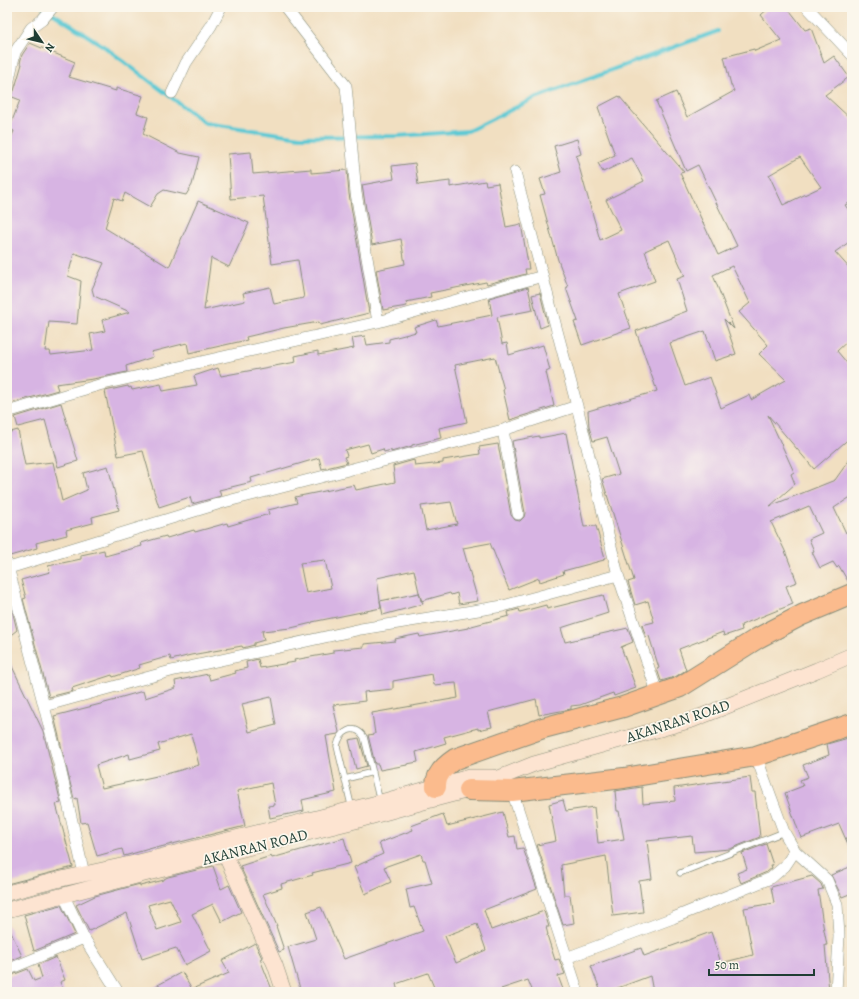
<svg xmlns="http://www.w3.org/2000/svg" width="859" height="999" font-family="Alegreya,serif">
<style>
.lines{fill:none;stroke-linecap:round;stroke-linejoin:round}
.stream{stroke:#5dc9d4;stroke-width:4}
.building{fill:#d7b4e3;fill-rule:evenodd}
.lane-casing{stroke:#888e7a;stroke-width:7}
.street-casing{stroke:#888e7a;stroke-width:12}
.secondary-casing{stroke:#888e7a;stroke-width:16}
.highway-casing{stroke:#888e7a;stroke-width:22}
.lane{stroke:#fff;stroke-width:5.5}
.street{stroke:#fff;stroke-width:11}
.secondary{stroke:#fde4d1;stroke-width:15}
.highway{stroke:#fbbb8d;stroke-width:20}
.labels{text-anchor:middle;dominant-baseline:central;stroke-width:3.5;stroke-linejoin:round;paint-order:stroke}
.street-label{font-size:15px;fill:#1f3d34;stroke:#fbf7ec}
</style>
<rect width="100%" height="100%" fill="#fbf7ec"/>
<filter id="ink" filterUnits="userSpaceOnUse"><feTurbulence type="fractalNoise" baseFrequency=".025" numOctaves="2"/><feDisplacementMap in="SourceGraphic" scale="8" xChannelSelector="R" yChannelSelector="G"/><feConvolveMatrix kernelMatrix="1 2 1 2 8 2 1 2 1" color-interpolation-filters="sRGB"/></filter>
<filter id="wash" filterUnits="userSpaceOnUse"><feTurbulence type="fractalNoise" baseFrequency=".012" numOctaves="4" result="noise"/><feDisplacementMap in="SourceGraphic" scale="16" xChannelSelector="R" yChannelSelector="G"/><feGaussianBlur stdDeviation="0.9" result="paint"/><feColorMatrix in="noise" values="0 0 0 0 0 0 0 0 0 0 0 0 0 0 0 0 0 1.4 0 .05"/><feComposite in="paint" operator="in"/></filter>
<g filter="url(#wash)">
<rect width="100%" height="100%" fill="#f1dfc1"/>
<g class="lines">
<path class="stream" d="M43,7L102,45L205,123L300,137L398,136L468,131L535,98L718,31"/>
</g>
<g id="blocks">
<path class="building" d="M770,7H787L805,30L811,28L824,63L834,56L849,77L825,95L852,120V202L845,205L852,215V240L835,252L852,271V337L837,351L852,369V436L814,469L768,415L794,472L791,474L795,484L770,506L835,480L852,456V496L834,508L846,533L852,529V583H849L839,566L837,568L833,562L820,568L812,552L814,551L809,539L822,533L809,506L771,522L785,551L797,582L786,586L793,604L741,625L742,630L724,636L723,632L679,649L686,670L675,677L661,681L657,669L659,668L649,636L646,637L642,625L654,622L648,601L635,605L628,582L634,580L602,479L619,474L607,437L593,441L589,427L588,411L657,391L636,331L671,318V317L687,311L677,279L685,276L669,240L645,251L655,281L619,294L631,328L582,345L574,322L578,321L566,288L568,287L558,260L540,195L545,194L540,179L561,172L554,146L577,139L581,154L576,156L600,240L621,230L606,200L644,181L632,158L603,172L598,163L615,155L598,107L619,96L684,172L680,173L718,255L737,246L698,165L686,171L656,101L676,92L687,117L734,91L731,85L724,57L754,49L755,51L781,40L761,15ZM800,157L821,187L783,205L769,175ZM732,266L750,303L739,312L768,345L759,354L786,380L751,400L749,395L721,408L710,377L685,386L670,343L705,331L715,361L736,354L724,319L734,329L713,275Z
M30,43L75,62L69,77L116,91V88L143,96L137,113L148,117L143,134L180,153L199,157L192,185L186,195L164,190L158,194L150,207L125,193L122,201L114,198L105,228L169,267L198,201L249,223L229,267L211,258L204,310L245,301L243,293L270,287L274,304L304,298L298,260L272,264L263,196L231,199L228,154L251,152L253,174L311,169V173L347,170L349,194L369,313L320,325L319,322L284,328L246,337L247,340L189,353L187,343L151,352L153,357L126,366L127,372L93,379L56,384L58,390L12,403L10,397H7V147L14,131L9,129L20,100L10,96L14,91L22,64L20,63L22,55ZM74,253L104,263L92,289L94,296L130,312L102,320L105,331L90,334L93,350L51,355L50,351H45L49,322L77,324L81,281L68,276Z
M415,163L418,185L450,181V187L485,181L486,185L498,183L506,227L521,224L529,269H525L526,274L487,284L486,282L430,293L431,297L406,302L407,306L383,310L376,270L405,264L401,239L372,245L362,185L394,179L392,166Z
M528,287L533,310L497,317L502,344L507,343L509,355L543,345L550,370L546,372L554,406L510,420L503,390H504L495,357L455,365L467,422L439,428L441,438L412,445V446L391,452V450L384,452L383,449L371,453L368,444L345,450L347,456L344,457L347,463L322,469L319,458L251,478L252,482L219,490L221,496L192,504L190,497L159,507L149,476H150L143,451L118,456L105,391L128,386L129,388L131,387L132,390L161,384L163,391L197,385L194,376L218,368L221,376L296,362L295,356L318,351V355L354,348L352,338L365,336L367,345L389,342V339L416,332L414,327L436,320L438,326L492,315L489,298Z
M540,293L548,325L540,328L532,295Z
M61,403L78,461L58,467L45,420L18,427L15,417Z
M18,430L25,465L53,462L62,501L87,490L83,473L108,466L119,510L92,517L93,523L66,530L67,535L36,543L37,548L10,556L7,544V433Z
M566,433L584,527L596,526L605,558L603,559L604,560L563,571L564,574L540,582L539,578L509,590L490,543L463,548L478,601L459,604L457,593L451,595L450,593L421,601L414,570L377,578L381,608L312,622V623L291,628L262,631L264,640L254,643V645L243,648L242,646L191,655L171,660L170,656L139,665L140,668L113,677L112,675L72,688L73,691L49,697L23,599L26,598L21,580L50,572L48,566L81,559V555L104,550L105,556L142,546L141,543L166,536L167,538L194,530L195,532L227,523L228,526L269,514L268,510L297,503L295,497L354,485L356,490L395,482L393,466L414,460L415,466L443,463V460L480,454L479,447L498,444L511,515L515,520L520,521L524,517L525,513L512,441L539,436V438ZM451,502L457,524L426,530L421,506ZM325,560L331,588L306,593L300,563Z
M419,593L423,604L383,615L380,601Z
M603,595L608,613L561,628L565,642L628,628L633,642L621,647L636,688L614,696L613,693L580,705L571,706V709L539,715L536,699L488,712L492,727L478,730V728L444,737L446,743L416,752L418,762L407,764V765L380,770L378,764H375L368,735L375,734L372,713L458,698L456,683L434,685L432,674L393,681V689L364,692L365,701L333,705L339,732L338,734L326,736L336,792L302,800L304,811L270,818L268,806L275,805L271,783L237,791L245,826L156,848V847L124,856L122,849L97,856L87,822L81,823L77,798L74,799L54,716L116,700L115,699L143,691L145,698L176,688L175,681L208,674L210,680L236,673L235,671L247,668L246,662L258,659L260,668L295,662L294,660L333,653V650L364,647V644L396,641L395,639L419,634L420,637L468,628V627L509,616L508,612L519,609L520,612L546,605L547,609ZM271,697L276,725L249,732L242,704ZM191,734L199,765L166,774L102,788L96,765L129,754L130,759L160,751L158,744Z
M10,602L17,630L7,638V603Z
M7,656L43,731L61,803L56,804L73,867L7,884Z
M852,737V853L839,824L801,838L785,793L803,786L800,780L808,777L803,765L829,755L827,744Z
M359,738L367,766L356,769L349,740Z
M750,777L752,792H755L760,837L730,849L694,852L692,836L647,841L652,879L639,881L643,912L613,916L606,856L561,865L564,895H570L574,923L563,925L537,845L556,841L549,804L563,800L566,811L594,807L598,843L624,839L619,811H617L615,791L642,787L643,804L675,801L674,788Z
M503,812L509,837L515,836L517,849L523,848L537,889L484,910L491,930L544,911L549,927H546L548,935H547L555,960L559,959L565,974L558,976L564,992H533L528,980L501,989L502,992H436L428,973L396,984L398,992H301L288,947L316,939L307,912L321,907L344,959L423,931L414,907L410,908L406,889L432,883L425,860H423L421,854L384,867L391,882L365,894L354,867L383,854L379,843L413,830L411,826L443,814L447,826ZM477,924L486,950L456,963L445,936Z
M344,838L351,863L312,873L313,875L281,884L282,888L263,894L277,926H276L284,950L279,952L240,866L271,856L272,858Z
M766,844L773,865H771L772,868L767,872L741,883L737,873L747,869L742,853Z
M213,866L221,889L229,885L241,912L222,922L213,904L192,914L211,951L185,965L176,948L142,959L127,913L89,931L76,905L95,896L140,884V886L164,880V879L168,877ZM170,899L181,922L157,930L148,905Z
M852,866V893L842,897L831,875Z
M812,876L821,884L823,889L818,890L823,925L827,945H825L829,991L815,992H653L650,976L607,992H601L591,966L641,948L644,956L711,932L721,963L753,955L744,908L774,903L771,887Z
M61,905L75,934L34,951L24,915Z
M7,924L22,956L10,961L7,952Z
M255,943L262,958L260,959L273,992H145L182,972L192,989L229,973L222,961Z
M56,957L65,980L60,982L64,992H7V977L28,969L34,981L42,978L38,965Z"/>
</g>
</g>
<g filter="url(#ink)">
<use href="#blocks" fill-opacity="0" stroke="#888e7a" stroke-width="1"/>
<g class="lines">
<g class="lane-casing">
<path id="lane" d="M345,779L373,772
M352,809L337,746C340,732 354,722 364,737L380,802
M680,873L784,832"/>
</g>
<g class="street-casing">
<path id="street" d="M285,7L346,86L356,193L378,322
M807,7L852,55
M7,89L15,52L31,28L42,20L53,7
M172,93L186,63L211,26L221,7
M515,172L577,406L618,575L658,695
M7,412L99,385L378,322L543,276
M503,430L518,514
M7,563L59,764L84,874
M9,568L224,502L503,430L577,406
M44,706L171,671L361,629L503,606L618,575
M756,756L784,832L795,851L827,880L837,904L839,936L836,992
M512,791L578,992
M64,896L84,938L118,992
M566,958L673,918L771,878L785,866L795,851
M7,970L84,938"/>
</g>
<g class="secondary-casing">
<path id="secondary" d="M225,854L275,965L284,992
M7,893L57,880L139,862L381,802L469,777H493
M7,910L144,874L355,821L427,801L469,790L534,764L692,720L817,670L852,655"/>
</g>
<g class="highway-casing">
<path id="highway" d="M436,787C435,775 446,765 455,759L543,728L623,707L680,687L758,638L802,615L852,594
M469,790L512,791L624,778L756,756L852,724"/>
</g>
<use href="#lane" class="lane"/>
<use href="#street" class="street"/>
<use href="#secondary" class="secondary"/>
<use href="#highway" class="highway"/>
</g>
</g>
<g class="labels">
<g class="street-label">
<text transform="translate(678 721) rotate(-18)">AKANRAN ROAD</text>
<text transform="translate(255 847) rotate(-14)">AKANRAN ROAD</text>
</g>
</g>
<rect width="859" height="999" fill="none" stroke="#fbf7ec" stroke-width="24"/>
<g transform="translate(42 42) rotate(125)" stroke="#fbf7ec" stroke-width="3" paint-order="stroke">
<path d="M0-3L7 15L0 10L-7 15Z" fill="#1f3d34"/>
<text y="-6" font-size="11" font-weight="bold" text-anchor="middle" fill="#1f3d34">N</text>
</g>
<path d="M709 969v6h105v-6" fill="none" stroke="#1f3d34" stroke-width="2"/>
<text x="715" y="969" font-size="12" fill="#1f3d34" stroke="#fbf7ec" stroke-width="3" paint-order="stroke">50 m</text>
</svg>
